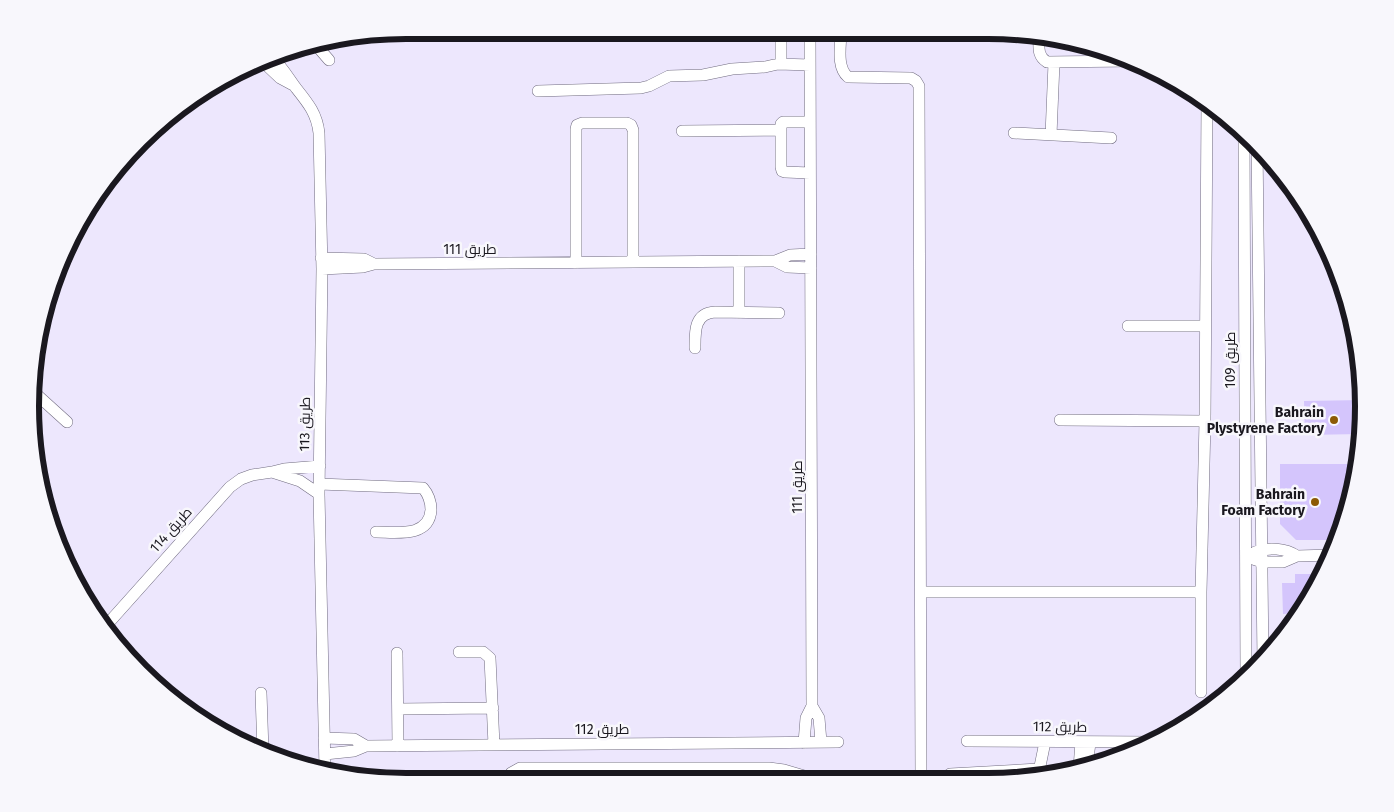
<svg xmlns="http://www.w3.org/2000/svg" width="1394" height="812" font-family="'Fira Sans',Cairo,sans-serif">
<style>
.building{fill:#d4c5fc}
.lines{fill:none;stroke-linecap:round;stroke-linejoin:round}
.minor-casing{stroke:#716c80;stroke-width:12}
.minor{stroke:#fff;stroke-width:11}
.poi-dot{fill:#8c5a05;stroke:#f8f7fc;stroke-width:2}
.labels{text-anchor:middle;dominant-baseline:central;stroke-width:5;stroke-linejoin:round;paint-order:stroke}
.street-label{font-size:14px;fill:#1a181f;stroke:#f8f7fc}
.poi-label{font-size:14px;font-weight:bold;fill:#1a181f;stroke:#f8f7fc;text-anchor:end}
.rim{fill:none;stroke:#1a181f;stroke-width:6}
</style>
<rect width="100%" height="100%" fill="#ede7fd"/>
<path class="building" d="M1363,400L1361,434L1305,435L1304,401Z
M1280,464H1358L1357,479L1339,540H1296L1280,524Z
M1295,574H1317V584L1302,613L1283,614L1282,583H1295Z"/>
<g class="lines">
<g class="minor-casing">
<path id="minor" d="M781,31V64
M841,31C841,45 836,67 848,77L911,78L916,81L919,86L921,781
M1039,36C1039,47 1037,56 1047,62L1131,61
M316,45L329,60
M272,57C282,67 288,77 296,88C308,103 317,114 319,133L322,269L319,494L325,770
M263,62L280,78L293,85
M538,91L641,88L649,86L669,76L703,75L732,69L765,67L778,64L810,65
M810,122H783L781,124V167L782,171L785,172L810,173
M682,131L781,130
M1244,132L1246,678
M1014,133L1111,138
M1051,135L1054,63
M1257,144L1263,661
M321,258L364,259L374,264
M775,261L787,267L811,268
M576,263V129L577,125L582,123H627L631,125L633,130V262
M322,269L363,267L374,264L775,261L790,255L811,254
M739,313V261
M1128,326H1205
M695,348C695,332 694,313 715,312L779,313
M35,393L67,422
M1060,420L1205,421
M272,472L300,481L319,494
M319,484L423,488C429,495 431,501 431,510C429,538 396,532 376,532
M1255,552C1268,547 1286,548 1297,556
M1246,554L1253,559L1262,562H1283L1297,556L1332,555
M921,592H1201
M104,628L230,487L241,479L252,475L272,472L284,469L320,466
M459,652H483L490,658L494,745
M397,653L398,746
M1201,692V592L1205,421L1207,102
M261,693L263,751
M812,706L819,718L821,742
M398,709L493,708
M324,738L354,739L366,746
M967,741L1152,742
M804,743L806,718L812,706L810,31
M325,754L354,751L366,746L838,742
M1087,766L1090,743
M674,768V781
M1079,768L1081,742
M1038,776L1045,742
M509,781L511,773L520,768H769L784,770L821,781
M947,781V777L950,774L1039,769"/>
</g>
<use href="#minor" class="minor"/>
</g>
<g class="poi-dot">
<circle cx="1334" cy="420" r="5"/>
<circle cx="1315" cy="502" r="5"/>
</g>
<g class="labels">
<g class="street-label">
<text x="470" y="249">طريق 111</text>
<text transform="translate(1230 360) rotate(-90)">طريق 109</text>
<text transform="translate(305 424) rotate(-89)">طريق 113</text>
<text transform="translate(797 487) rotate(-90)">طريق 111</text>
<text transform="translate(171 530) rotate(-48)">طريق 114</text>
<text transform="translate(1060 727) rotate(1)">طريق 112</text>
<text x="602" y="729">طريق 112</text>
</g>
<g class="poi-label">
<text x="1324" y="412">Bahrain<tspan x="1324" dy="16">Plystyrene Factory</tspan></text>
<text x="1305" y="494">Bahrain<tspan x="1305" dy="16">Foam Factory</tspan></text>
</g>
</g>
<path d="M0 0H1394V812H0ZM406 39H988A367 367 0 0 1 1355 406V406A367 367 0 0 1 988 773H406A367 367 0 0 1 39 406V406A367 367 0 0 1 406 39Z" fill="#f8f7fc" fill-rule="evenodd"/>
<path class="rim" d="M406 39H988A367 367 0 0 1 1355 406V406A367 367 0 0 1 988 773H406A367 367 0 0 1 39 406V406A367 367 0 0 1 406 39Z"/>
</svg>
